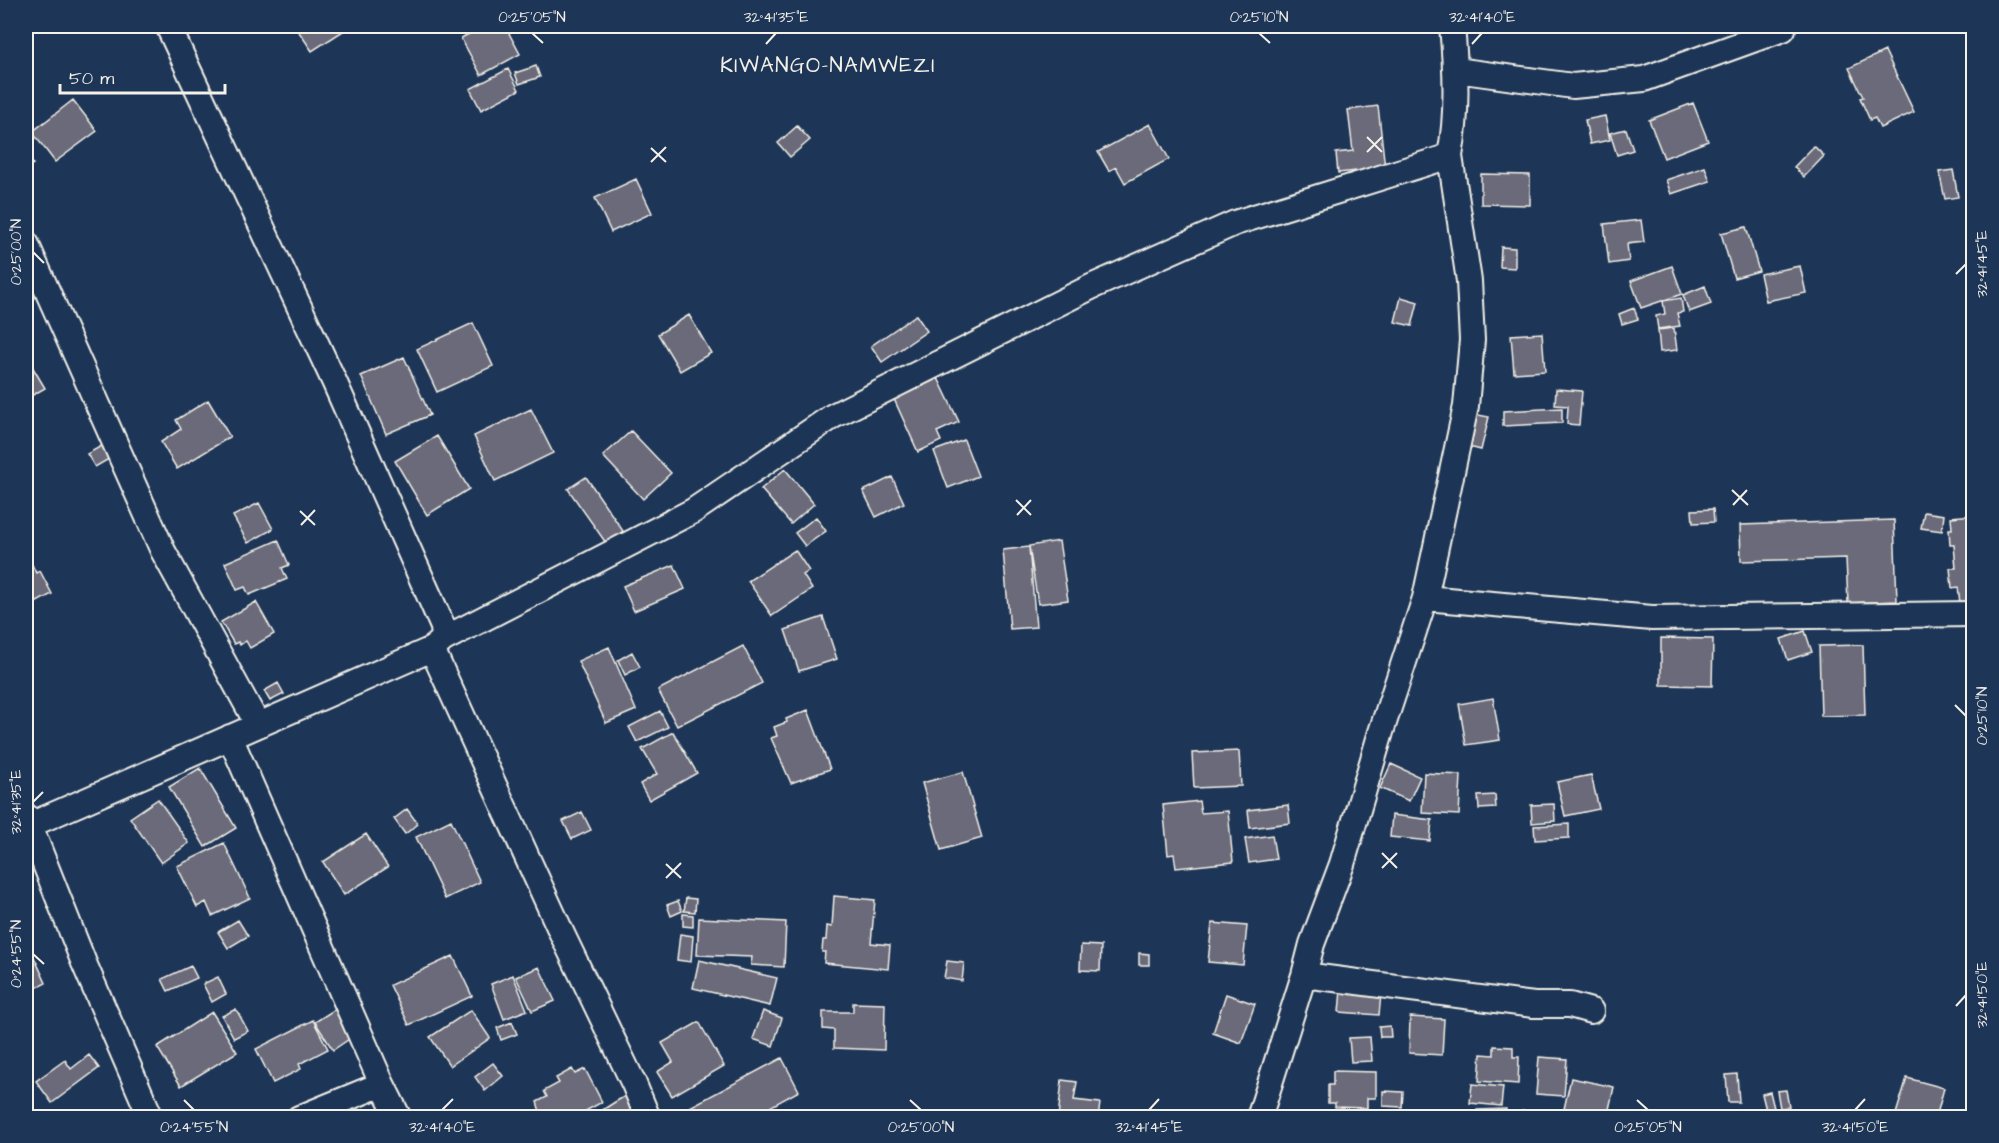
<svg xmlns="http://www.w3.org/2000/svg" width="1999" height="1143" font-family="'Architects Daughter',sans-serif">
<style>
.building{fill:#6a6a7a;stroke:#f4f1e8;stroke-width:1.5}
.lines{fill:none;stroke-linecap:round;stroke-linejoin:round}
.street-casing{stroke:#f4f1e8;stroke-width:28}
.street{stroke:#1d3557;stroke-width:24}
.ticks{fill:none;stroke:#f4f1e8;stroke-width:2}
.labels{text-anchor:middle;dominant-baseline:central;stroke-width:6;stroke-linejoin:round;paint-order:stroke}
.quarter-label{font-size:21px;letter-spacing:1.5px;fill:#f4f1e8;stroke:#1d3557}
.neatline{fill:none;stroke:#f4f1e8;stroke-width:2}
.ticks-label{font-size:15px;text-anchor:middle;fill:#f4f1e8}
</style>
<rect width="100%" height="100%" fill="#1d3557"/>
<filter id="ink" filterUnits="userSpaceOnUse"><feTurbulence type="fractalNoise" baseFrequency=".0167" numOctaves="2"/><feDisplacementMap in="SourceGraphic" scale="12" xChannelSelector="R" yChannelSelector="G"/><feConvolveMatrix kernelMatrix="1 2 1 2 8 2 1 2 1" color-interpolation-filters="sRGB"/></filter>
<g filter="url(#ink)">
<path class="building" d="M295,26H351L312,51Z
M485,26H505L520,54L481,75L461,38Z
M1510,26H1550V28H1510Z
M1885,51L1914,112L1880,128L1875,118L1870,120L1860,98L1863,97L1849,68Z
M536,66L540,77L519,84L515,73Z
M508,69L519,90L481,110L470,89Z
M73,100L97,131L55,162L32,132Z
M1693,103L1708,141L1664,158L1649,120Z
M1378,106L1385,168L1338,173L1336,153L1353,151L1348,110Z
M1605,116L1610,140L1590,144L1585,120Z
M1150,124L1169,159L1125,183L1116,167L1109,171L1098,152Z
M797,126L810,140L790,157L778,143Z
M1626,129L1633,150L1617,155L1610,133Z
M1814,146L1824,156L1804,177L1794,167Z
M26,152L33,164L26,169Z
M1705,167L1710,181L1671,194L1666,180Z
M1953,170L1958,197L1945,199L1939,172Z
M1481,174L1530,175V205L1481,204Z
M636,179L652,213L611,232L595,198Z
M1641,220L1644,242L1627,244L1629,261L1609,264L1604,224Z
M1746,227L1759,271L1734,278L1721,233Z
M1501,247L1515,248V268L1500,267Z
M1672,266L1682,294L1641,308L1631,281Z
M1800,266L1806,293L1766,301L1760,274Z
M1705,286L1711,304L1689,312L1683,295Z
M1401,297L1418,302L1412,326L1395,322Z
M1681,298L1683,312L1677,313L1680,326L1658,329L1656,316L1665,314L1663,301Z
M1634,308L1638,319L1622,324L1619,314Z
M689,315L711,353L680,371L658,334Z
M916,315L927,331L882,362L871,346Z
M473,323L493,366L437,392L417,349Z
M1674,328L1677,350L1660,352L1658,330Z
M1542,333L1545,371L1514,373L1511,335Z
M26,356L45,388L26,399Z
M404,357L430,415L386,434L361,376Z
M938,378L959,422L937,432L941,441L918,452L894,399Z
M1556,389L1582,391L1579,425L1567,424L1568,406L1555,405Z
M208,400L230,437L177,469L161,442L181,429L176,420Z
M1562,408V423L1503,426V411Z
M531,409L553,453L495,481L474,436Z
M1473,414L1489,417L1481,450L1465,446Z
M631,431L671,473L643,499L603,456Z
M437,436L469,489L427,515L395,461Z
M964,440L978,476L948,488L934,451Z
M107,443L114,456L95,467L87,454Z
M785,469L814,504L791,524L761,489Z
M586,477L623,531L606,543L568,489Z
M892,477L904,503L876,517L863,491Z
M259,503L273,529L248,543L233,516Z
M1713,509L1714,522L1693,523L1692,510Z
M1924,512L1944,515L1942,531L1921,528Z
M1974,515V602L1960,603L1958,587L1952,588L1950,568H1956L1954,545H1950L1949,529H1952L1951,517Z
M816,517L826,531L805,546L795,533Z
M1894,520L1897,601L1848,603L1846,558L1741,561L1740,525Z
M278,540L289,565L282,568L287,579L249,595L245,587L237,590L225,563Z
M1059,541L1068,600L1038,604L1029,546Z
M1029,547L1036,627L1010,629L1003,550Z
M795,550L809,571L803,575L812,589L772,616L748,581Z
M27,554L36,573L40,571L52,594L26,608Z
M674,565L685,589L634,611L623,586Z
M256,602L274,634L250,648L246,641L240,645L238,642L234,644L221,622Z
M823,617L837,659L799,671L785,630Z
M1805,631L1812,652L1788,660L1781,639Z
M1661,638L1713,639L1712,686L1661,685Z
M1863,645L1865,715L1821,716L1819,646Z
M743,646L762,683L677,726L658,690Z
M609,647L636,710L606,723L578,661Z
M632,652L640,667L625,675L618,660Z
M278,683L284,694L270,701L264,691Z
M1493,698L1500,740L1466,745L1459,704Z
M808,710L830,769L791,783L771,738L777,736L774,727L787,722L786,719Z
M660,711L668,727L637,742L629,727Z
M673,732L697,773L649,800L640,784L657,774L642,749Z
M1239,751L1241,786L1194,788L1192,753Z
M1391,764L1420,777L1409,801L1380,788Z
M200,768L236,828L205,847L169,787Z
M963,772L982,838L941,850L922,783Z
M1424,773L1461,775L1459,815L1422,813Z
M1591,775L1599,809L1565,816L1557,782Z
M1495,795L1496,808L1479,809L1478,796Z
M158,799L189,843L161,863L130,818Z
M1199,801L1201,813L1228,811L1233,862L1176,868L1174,854L1168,855L1163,805Z
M1554,804L1555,821L1532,823L1531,805Z
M1288,805L1290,823L1250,828L1248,810Z
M407,809L418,824L405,834L394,819Z
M582,812L591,830L572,839L563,821Z
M1392,815L1432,820L1430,841L1390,837Z
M451,820L480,882L445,899L416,837Z
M1569,824V838L1535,840L1534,826Z
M366,834L388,867L344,895L323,862Z
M1272,835L1276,859L1249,863L1245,839Z
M224,843L250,898L212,916L206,902L197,907L177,866Z
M834,896L875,900L871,943L890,945L888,969L824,963L825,952H822L823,940H826L827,926L832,927Z
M686,898L696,899L695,912L684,911Z
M678,901L682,911L671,916L667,905Z
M683,914L693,915V927L683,926Z
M699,918L786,922L784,967L751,965L752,957L697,955Z
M238,920L248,936L228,948L218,932Z
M1212,923L1247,926L1243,965L1208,962Z
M680,934L693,936L691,962L677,960Z
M28,944L46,983L26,993V946Z
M1081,945L1101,946L1100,971L1080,970Z
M1139,953L1149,954V965H1139Z
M453,956L472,996L409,1025L390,985Z
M699,960L777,978L770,1006L693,988Z
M947,961L964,963L962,981L944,978Z
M191,966L197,978L168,991L162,979Z
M539,967L555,1001L532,1011L516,977Z
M513,975L527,1010L504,1019L491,984Z
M218,977L226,994L212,1002L203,984Z
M1341,990L1381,994L1379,1015L1339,1012Z
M1226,994L1255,1004L1241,1043L1213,1033Z
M853,1003L885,1004L884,1050L834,1048V1030L823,1029V1012H853Z
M340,1006L358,1033L333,1050L315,1022Z
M236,1009L248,1031L234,1038L222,1016Z
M471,1010L490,1038L450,1066L430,1037Z
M763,1011L782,1018L773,1046L753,1039Z
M212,1012L237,1052L181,1086L157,1047Z
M1410,1017L1444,1019L1442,1055L1409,1053Z
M313,1020L328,1049L299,1064L301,1069L273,1083L256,1049Z
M512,1022L517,1034L501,1040L497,1028Z
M699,1022L724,1066L672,1096L657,1072L673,1062L662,1043Z
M1390,1026L1391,1037H1380L1379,1027Z
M1370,1037L1372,1061L1351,1062L1349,1038Z
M1494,1046L1513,1047V1057H1519L1518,1084L1479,1081L1481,1054L1494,1055Z
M89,1055L99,1068L52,1103L36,1081L65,1060L71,1069Z
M1539,1057L1567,1059L1564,1096L1536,1094Z
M782,1058L799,1091L750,1118H674L673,1116Z
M493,1063L503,1076L485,1091L475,1077Z
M572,1069L575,1074L585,1069L602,1102L573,1118H542L537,1102L547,1097L544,1091L559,1083L556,1078Z
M1333,1071L1376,1072V1098H1367V1108L1335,1107V1103H1328V1085H1333Z
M1737,1074L1739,1102H1728L1726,1075Z
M1571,1078L1614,1087L1607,1118L1564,1109Z
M1907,1078L1944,1088L1936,1118H1909L1896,1114Z
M1062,1080L1077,1082L1074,1100L1100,1103L1098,1118L1073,1114L1072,1118H1058Z
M1472,1084L1503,1087L1501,1106L1470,1103Z
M1786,1090L1789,1107L1780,1108L1777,1091Z
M1383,1091L1403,1092L1402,1107L1383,1106Z
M1770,1092L1774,1108L1766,1110L1762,1094Z
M627,1095L642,1118H590L615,1102Z
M1506,1109V1118H1477V1110Z
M1522,1111L1537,1113L1536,1118H1521Z"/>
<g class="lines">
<g class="street-casing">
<path id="street" d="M1456,70L1573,86L1644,79L1783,29
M26,243L163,551L258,725
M1425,598L1652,618L1974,614
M444,639L693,511L833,416L1091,287L1235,223L1450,156
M432,649L563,936L634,1084L648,1118
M230,737L382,1084L399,1118
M26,816L84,963L151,1118
M30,825L432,649L444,639L443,627L334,381L168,26
M1304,975L1534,1005H1570L1591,1011
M299,1118L382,1084
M1259,1118L1304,975L1312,944L1342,864L1381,732L1425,598L1466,406L1472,340L1469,281L1450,156C1458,113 1456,69 1452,26"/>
</g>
<use href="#street" class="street"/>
</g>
</g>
<path class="ticks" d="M532,33L543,43M1259,33L1270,43M766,44L776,33M1472,44L1482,33M1367,137L1382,152M651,148L666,162M1367,152L1382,137M651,162L666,147M33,252L44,263M1956,274L1966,264M1732,490L1748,505M1016,500L1031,515M1733,505L1747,490M300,511L315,525M1017,515L1031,500M301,525L315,510M1955,705L1966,716M33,802L43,792M1382,853L1397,868M666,864L681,878M1382,868L1397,853M666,878L681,863M33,954L44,964M1956,1006L1966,995M184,1100L194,1110M910,1100L921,1110M1637,1100L1648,1110M442,1110L453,1099M1149,1110L1159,1099M1855,1110L1865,1099"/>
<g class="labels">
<g class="quarter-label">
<text x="828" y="65">KIWANGO-NAMWEZI</text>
</g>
</g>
<rect width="1999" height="1143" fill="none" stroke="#1d3557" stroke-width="66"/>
<path d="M60 84v9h165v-9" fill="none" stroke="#f4f1e8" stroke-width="3"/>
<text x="69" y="84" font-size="18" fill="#f4f1e8" stroke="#1d3557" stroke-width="4.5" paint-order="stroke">50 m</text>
<rect x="33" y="33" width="1933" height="1077" class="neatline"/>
<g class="ticks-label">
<text x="532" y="22">0°25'05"N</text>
<text x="776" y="22">32°41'35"E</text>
<text x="1259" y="22">0°25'10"N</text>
<text x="1482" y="22">32°41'40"E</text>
<text transform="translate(16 252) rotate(-90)" y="5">0°25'00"N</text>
<text transform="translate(1982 264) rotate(-90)" y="5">32°41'45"E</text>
<text transform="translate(1982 716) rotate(-90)" y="5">0°25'10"N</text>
<text transform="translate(16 802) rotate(-90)" y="5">32°41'35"E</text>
<text transform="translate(16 954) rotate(-90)" y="5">0°24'55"N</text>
<text transform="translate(1982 995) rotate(-90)" y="5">32°41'50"E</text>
<text x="194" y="1132">0°24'55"N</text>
<text x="442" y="1132">32°41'40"E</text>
<text x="921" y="1132">0°25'00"N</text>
<text x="1149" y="1132">32°41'45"E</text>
<text x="1648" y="1132">0°25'05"N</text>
<text x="1855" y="1132">32°41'50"E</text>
</g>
</svg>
